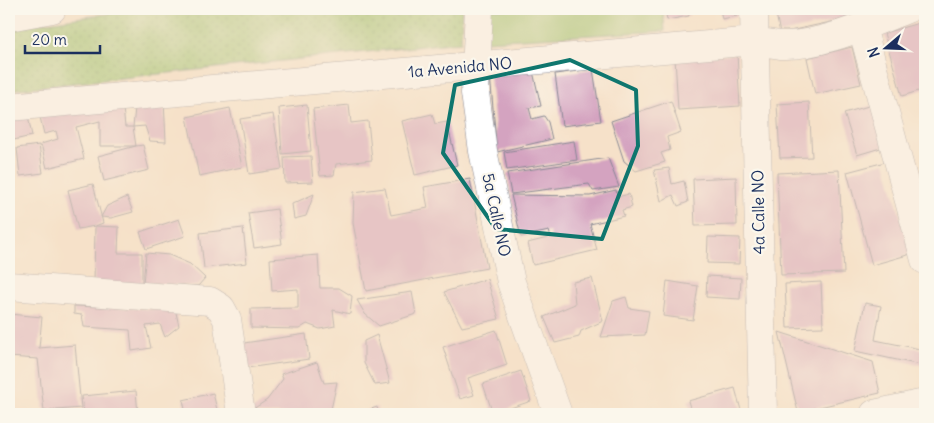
<svg xmlns="http://www.w3.org/2000/svg" width="934" height="423" font-family="Delius,sans-serif">
<style>
.grass{fill:url(#grass-dots);stroke:#5a7a67}
.park{fill:#9ac470;stroke:#5a7a67}
.building{fill:#d4a3c0}
.lines{fill:none;stroke-linecap:round;stroke-linejoin:round}
.minor-casing{stroke:#888894;stroke-width:29}
.minor{stroke:#fff;stroke-width:28}
.marked{fill:none;stroke:#0f766e;stroke-width:4;stroke-linejoin:round}
.labels{text-anchor:middle;dominant-baseline:central;stroke-width:4.5;stroke-linejoin:round;paint-order:stroke}
.street-label{font-size:16px;fill:#1b2f5e;stroke:#fbf7ec}
</style>
<defs>
<pattern id="grass-dots" width="8" height="8" patternUnits="userSpaceOnUse" patternTransform="scale(1.25)"><rect width="8" height="8" fill="#9ac470"/><path d="M2 2h.1M6 6h.1" fill="none" stroke="#7da05f" stroke-width="1.8" stroke-linecap="round"/></pattern>
</defs>
<rect width="100%" height="100%" fill="#fbf7ec"/>
<filter id="ink" filterUnits="userSpaceOnUse"><feTurbulence type="fractalNoise" baseFrequency=".02" numOctaves="2"/><feDisplacementMap in="SourceGraphic" scale="10" xChannelSelector="R" yChannelSelector="G"/><feConvolveMatrix kernelMatrix="1 2 1 2 8 2 1 2 1" color-interpolation-filters="sRGB"/></filter>
<filter id="wash" filterUnits="userSpaceOnUse"><feTurbulence type="fractalNoise" baseFrequency=".0096" numOctaves="4" result="noise"/><feDisplacementMap in="SourceGraphic" scale="20" xChannelSelector="R" yChannelSelector="G"/><feGaussianBlur stdDeviation="1.12" result="paint"/><feColorMatrix in="noise" values="0 0 0 0 0 0 0 0 0 0 0 0 0 0 0 0 0 1.4 0 .05"/><feComposite in="paint" operator="in"/></filter>
<g filter="url(#wash)">
<rect width="100%" height="100%" fill="#f6e1c9"/>
<path class="grass" d="M144,9H462L461,42L9,90V27Z"/>
<path class="park" d="M487,9H663L665,31L486,41Z"/>
<g id="blocks">
<path class="building" d="M665,9H688L689,16L667,20Z
M720,9H736L737,16L722,19Z
M775,9H864L840,20L780,33Z
M919,23L925,44V89L902,96L884,33Z
M852,47L861,84L815,94L807,58Z
M737,54L740,106L678,110L675,57Z
M531,63L541,106L529,108L532,119L544,116L548,122L552,139L497,152L490,75Z
M593,69L601,121L562,126L555,74Z
M164,100L166,142L150,141L145,126L133,127L135,108Z
M671,101L681,132L667,137L670,150L661,153L665,162L636,171L624,161L611,121Z
M809,102L812,157L780,158L777,104Z
M307,105L311,151L282,154L279,108Z
M349,105L351,123L368,121L372,160L336,164L334,175L320,176L313,109Z
M872,105L884,147L857,155L844,113Z
M123,108L125,127H133L136,146L143,145L149,170L104,181L98,156L136,146H100V121L76,127L84,159L47,168L41,144L58,139L56,131L44,134L39,113Z
M230,108L242,167L199,176L187,117Z
M273,114L282,169L249,174L240,119Z
M432,114L435,124L447,122L457,165L415,175L402,121Z
M28,116L32,136L9,141V119Z
M574,141L577,160L507,170L504,152Z
M39,145L43,173L20,176L17,148Z
M311,156L313,182L285,183L284,157Z
M608,158L619,187L593,191L589,184L511,194L507,173Z
M885,162L911,254L872,265L847,172Z
M669,168L672,184L684,181L688,202L678,206L673,195L661,201L654,170Z
M839,170L844,273L781,275L777,173Z
M736,177L737,225L695,226L693,179Z
M470,179L487,268L366,291L353,223L354,192L385,188L391,215L428,208L424,187Z
M93,184L103,223L95,226L119,227L118,253H142V284L94,283L95,226L78,229L68,190Z
M616,190L617,197L629,194L632,207L622,210L624,216L590,224L597,250L533,265L528,243L551,237L549,231L521,237L511,195L590,196Z
M314,194L306,216L294,219L292,204Z
M127,197L133,212L111,218L101,217L107,206Z
M277,209L282,244L254,248L248,213Z
M179,219L185,236L146,249L140,232Z
M243,228L247,263L204,268L200,233Z
M708,237L740,238L739,264L707,263Z
M146,253L169,255L190,264L205,278L198,286L143,283Z
M318,255L320,288H339L352,296L350,314L333,310L335,326L320,329L307,324L299,329L251,328V309L298,308V289L272,291L270,259Z
M707,276L741,278L740,299L706,297Z
M592,278L603,321L581,331L579,337L555,343L544,317L575,304L573,282Z
M487,279L499,319L462,327L444,292Z
M667,281L698,286L693,320L663,316Z
M821,282L823,327L787,328L785,284Z
M412,292L416,314L379,326L365,314L357,300Z
M626,297L629,308L649,311L645,335L601,337L613,301Z
M865,303L881,306L875,340L925,350V366L855,351Z
M74,306L154,309L175,308L179,326L165,337L160,324L146,326L151,348L132,351L130,330L84,327L82,315L74,314Z
M9,314L42,317L39,348L75,345L81,408L44,411L38,359L9,357Z
M496,330L507,365L468,378L474,395L460,399L443,347Z
M779,332L873,362L880,393L798,412Z
M306,334L309,359L240,369L237,344Z
M377,335L390,383L375,385L364,363V341Z
M317,362L324,383L337,382L330,414H251L250,411L267,400L283,379L281,374Z
M521,371L531,401L493,414L483,384Z
M735,388L742,414H692L688,401Z
M136,391L138,414H84L82,396Z
M213,393L218,414H186L183,400Z
M377,407L379,414H356Z"/>
</g>
</g>
<g filter="url(#ink)">
<use href="#blocks" fill-opacity="0" stroke="#888894" stroke-width="1"/>
<g class="lines">
<g class="minor-casing">
<path id="minor" d="M479,9L475,93L483,151L511,282L558,414
M754,9L763,414
M9,17L52,9
M862,27L925,260
M9,107L754,41C763,42 772,44 781,45C819,47 871,23 907,9
M9,286L210,301L221,308L227,319L241,414
M874,414L925,403"/>
</g>
<use href="#minor" class="minor"/>
</g>
</g>
<path d="M0 0H934V423H0ZM570,60L636,90L638,146L602,239L496,229L443,153L455,85Z" fill="#f6e1c9" fill-opacity=".55" fill-rule="evenodd"/>
<path class="marked" d="M570,60L636,90L638,146L602,239L496,229L443,153L455,85Z"/>
<g class="labels">
<g class="street-label">
<text transform="translate(460 67) rotate(-5)">1a Avenida NO</text>
<text transform="translate(758 212) rotate(-91)">4a Calle NO</text>
<text transform="translate(497 215) rotate(78)">5a Calle NO</text>
</g>
</g>
<rect width="934" height="423" fill="none" stroke="#fbf7ec" stroke-width="30"/>
<g transform="translate(886 48) rotate(251)" stroke="#fbf7ec" stroke-width="4" paint-order="stroke">
<path d="M0-4L9 19L0 12L-9 19Z" fill="#1b2f5e"/>
<text y="-8" font-size="14" font-weight="bold" text-anchor="middle" fill="#1b2f5e">N</text>
</g>
<path d="M25 45v8h75v-8" fill="none" stroke="#1b2f5e" stroke-width="2.5"/>
<text x="32" y="45" font-size="15" fill="#1b2f5e" stroke="#fbf7ec" stroke-width="4" paint-order="stroke">20 m</text>
</svg>
